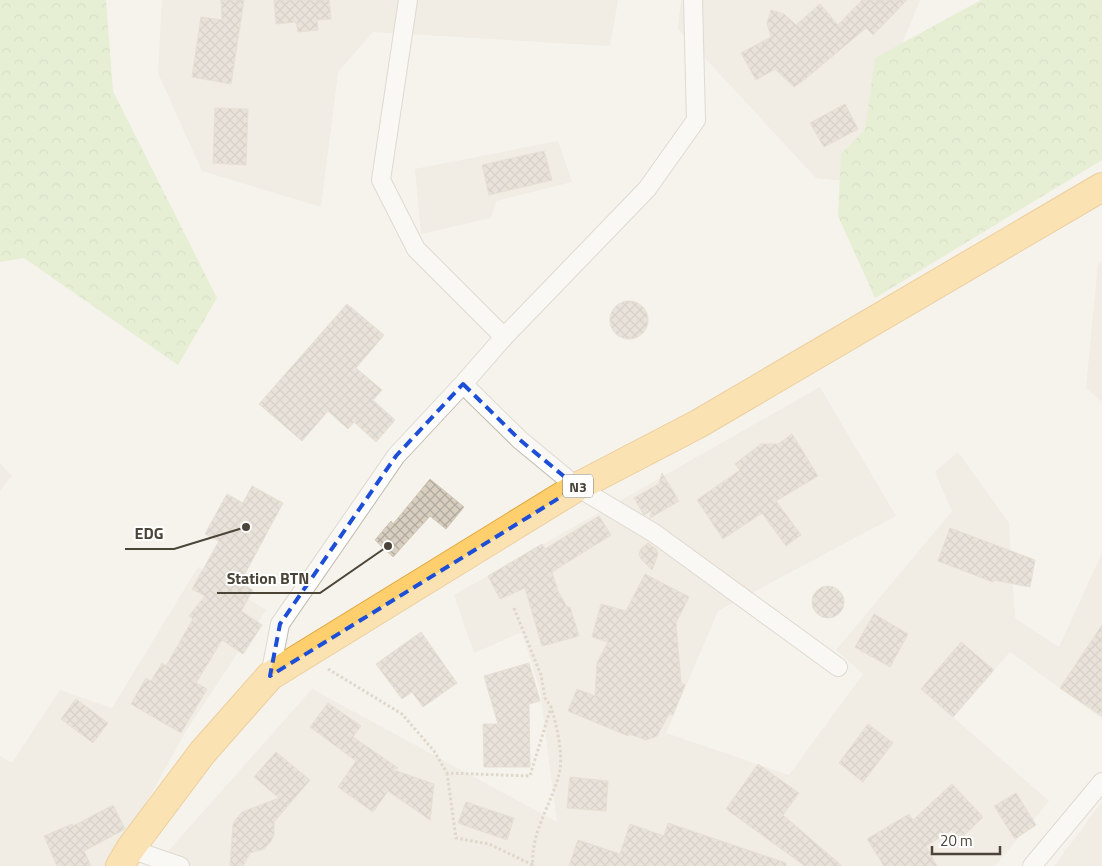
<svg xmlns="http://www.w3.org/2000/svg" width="1102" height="866" font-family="'Titillium Web',sans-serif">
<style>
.residential{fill:#eae5da}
.forest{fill:url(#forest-crowns)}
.building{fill:url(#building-cross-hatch);stroke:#d3c7b4}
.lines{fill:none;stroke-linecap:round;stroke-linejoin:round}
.street-casing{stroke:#c2bbae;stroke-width:20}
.highway-casing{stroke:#e0a43c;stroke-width:30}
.path{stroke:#c4b79f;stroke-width:3;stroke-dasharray:2.5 2.5;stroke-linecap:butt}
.street{stroke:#fff;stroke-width:18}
.highway{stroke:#ffcf6e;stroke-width:28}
.marked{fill:none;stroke:#1d4ed8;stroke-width:4;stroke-dasharray:10 6;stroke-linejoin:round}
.labels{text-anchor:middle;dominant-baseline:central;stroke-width:4;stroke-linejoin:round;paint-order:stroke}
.shield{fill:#fff;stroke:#817c74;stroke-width:1}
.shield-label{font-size:14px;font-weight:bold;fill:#4b4439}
.leader{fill:none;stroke:#4b4439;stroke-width:2}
.callout-dot{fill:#4b4439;stroke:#fff;stroke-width:2}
.callout-label{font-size:16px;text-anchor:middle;font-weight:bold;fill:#4b4439;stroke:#fff;stroke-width:4;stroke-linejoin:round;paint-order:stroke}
</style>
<defs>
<pattern id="forest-crowns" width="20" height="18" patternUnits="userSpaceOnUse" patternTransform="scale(1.25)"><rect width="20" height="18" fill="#d2eab5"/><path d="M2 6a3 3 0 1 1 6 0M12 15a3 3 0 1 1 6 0" fill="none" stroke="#b6ca9c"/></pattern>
<pattern id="building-cross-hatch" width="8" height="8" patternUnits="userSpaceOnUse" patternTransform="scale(1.25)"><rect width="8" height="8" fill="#d8cfc1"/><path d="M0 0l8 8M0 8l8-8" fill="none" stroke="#b1aa9e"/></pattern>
</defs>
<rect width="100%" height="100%" fill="#f6f3ec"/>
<path class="residential" d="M162,0H618L610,46L373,32L338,72L321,207L202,171L158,73Z
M681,0H920L846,181L816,178L678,29Z
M558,141L572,182L496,201L491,218L421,234L415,169Z
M1102,262V402L1086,388L1098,264Z
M820,387L896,516L718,611L666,733L789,775L863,674L836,650L952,511L935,472L958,452L1009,523L1015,618L1059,647L1102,553V719L1010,652L953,717L1049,801L995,866H155L312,689L557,822L540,691L522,632L474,653L454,595Z
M0,463L12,476L0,491Z
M198,567L266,610L186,731L111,866H0V756L12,763L60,690L112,708Z
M1102,802V866H1054Z"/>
<path class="forest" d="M0,0H106L113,91L217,298L178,365L24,258L0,262Z
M981,0H1102V160L875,298L838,216L841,154L865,130L875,58Z"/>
<path class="building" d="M221,0H244L231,84L192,77L201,17L222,20Z
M274,0H329L331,19L317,20L318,30L298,32L296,22L276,24Z
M862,0H907L873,35L866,28L804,80L794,87L775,69L756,80L741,53L771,37L767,23L771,10L784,14L796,25L820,4L838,25Z
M845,104L858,129L824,147L810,123Z
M215,108L248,109L246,165L213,163Z
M544,151L552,180L489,195L482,165Z
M610 320a19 19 0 1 1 38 0a19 19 0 1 1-38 0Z
M347,304L384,335L356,368L382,390L373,400L395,420L376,442L354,422L348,429L328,411L302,441L259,404Z
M792,434L818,476L776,501L801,535L786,546L762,513L723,539L697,500L740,470L735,464L761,444H778Z
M662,473L679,501L650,518L652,510L644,515L634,498L659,484Z
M430,479L464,507L446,529L430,516L393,557L375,540L391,521L393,524Z
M252,486L283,503L240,583L253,590L241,611L262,625L243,654L222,640L196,683L207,689L181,733L131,704L146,678L151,681L162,663L166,666L193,619L189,616L205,596L192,589L219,541L205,534L227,494L243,503Z
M599,516L611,535L552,572L558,591L567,607H570L579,636L542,646L525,588L500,599L488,576L542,544L545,549Z
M950,528L1035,560L1030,587L994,580L993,582L938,561Z
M648,543L656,549L658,554L652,570L641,559L639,554L641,549Z
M645,574L689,597L676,623L681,683L685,685L673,715L669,714L657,736L646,740L629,734L628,736L568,711L577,689L595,696L597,663L608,642L592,637L601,604L626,611Z
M812 602a16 16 0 1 1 32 0a16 16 0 1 1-32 0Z
M874,614L908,634L890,667L855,647Z
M1102,625V716L1060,688Z
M421,632L457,683L423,707L412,692L402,699L376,664Z
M961,642L994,670L953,717L921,689Z
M529,663L540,701L529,704L530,767H484L483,724H498L484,676Z
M76,699L108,723L93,743L61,719Z
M328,703L361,726L353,737L398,768L391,769L434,784L430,820L388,791L373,812L338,787L356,761L310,727Z
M868,724L893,743L863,782L839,763Z
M276,752L310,780L274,822V835L270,843L264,849L250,853L243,866H230L233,824L237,818L242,812L279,798L254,777Z
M758,764L799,793L783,815L842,866H805L726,809Z
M570,777L608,781L606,811L567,808Z
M952,784L983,817L960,839L952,830L926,846L937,866H884L867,839L909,814L913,820Z
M1016,793L1036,825L1015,839L994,806Z
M466,802L514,818L507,840L458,823Z
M113,805L125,829L84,851L91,866H57L44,836L72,824L73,826Z
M668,823L786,863V866H569L578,840L620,854L630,824L664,836Z"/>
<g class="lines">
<g class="street-casing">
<path id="street" d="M408,0L381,180L416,249L504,337L463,384
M504,337L647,189L696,120L693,0
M270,676L280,624L396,456L463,384L520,440L577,487L654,533L838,667
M130,849L180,866
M1032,866L1102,782"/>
</g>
<g class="highway-casing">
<path id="highway" d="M120,866L130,849L202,753L270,676L577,487L698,424L1102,187"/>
</g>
<path class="path" d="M514,608L541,675L545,698L551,707
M328,669L402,714L434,751L447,773L530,776L551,707C556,723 563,752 560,769C554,802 530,830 533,866
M447,773L456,838L489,844L535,866"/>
<use href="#street" class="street"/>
<use href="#highway" class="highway"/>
</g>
<path d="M0 0H1102V866H0ZM463,384L520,440L577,487L270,676L280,624L396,456Z" fill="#f6f3ec" fill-opacity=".55" fill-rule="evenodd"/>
<path class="marked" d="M463,384L520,440L577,487L270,676L280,624L396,456Z"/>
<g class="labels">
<rect class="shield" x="563" y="474.5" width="30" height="23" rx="4"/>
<g class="shield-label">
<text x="578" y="486">N3</text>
</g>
</g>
<path class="leader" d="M246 527L174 549H125M388 546L320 593H217"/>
<g class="callout-dot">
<circle cx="246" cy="527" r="5"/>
<circle cx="388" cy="546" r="5"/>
</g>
<g class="callout-label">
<text x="149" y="539">EDG</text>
<text x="268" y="584">Station BTN</text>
</g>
<path d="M932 846v8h68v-8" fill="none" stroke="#4b4439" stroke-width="2.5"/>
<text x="940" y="846" font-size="15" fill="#4b4439" stroke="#ffffff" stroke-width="4" paint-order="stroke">20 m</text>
</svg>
